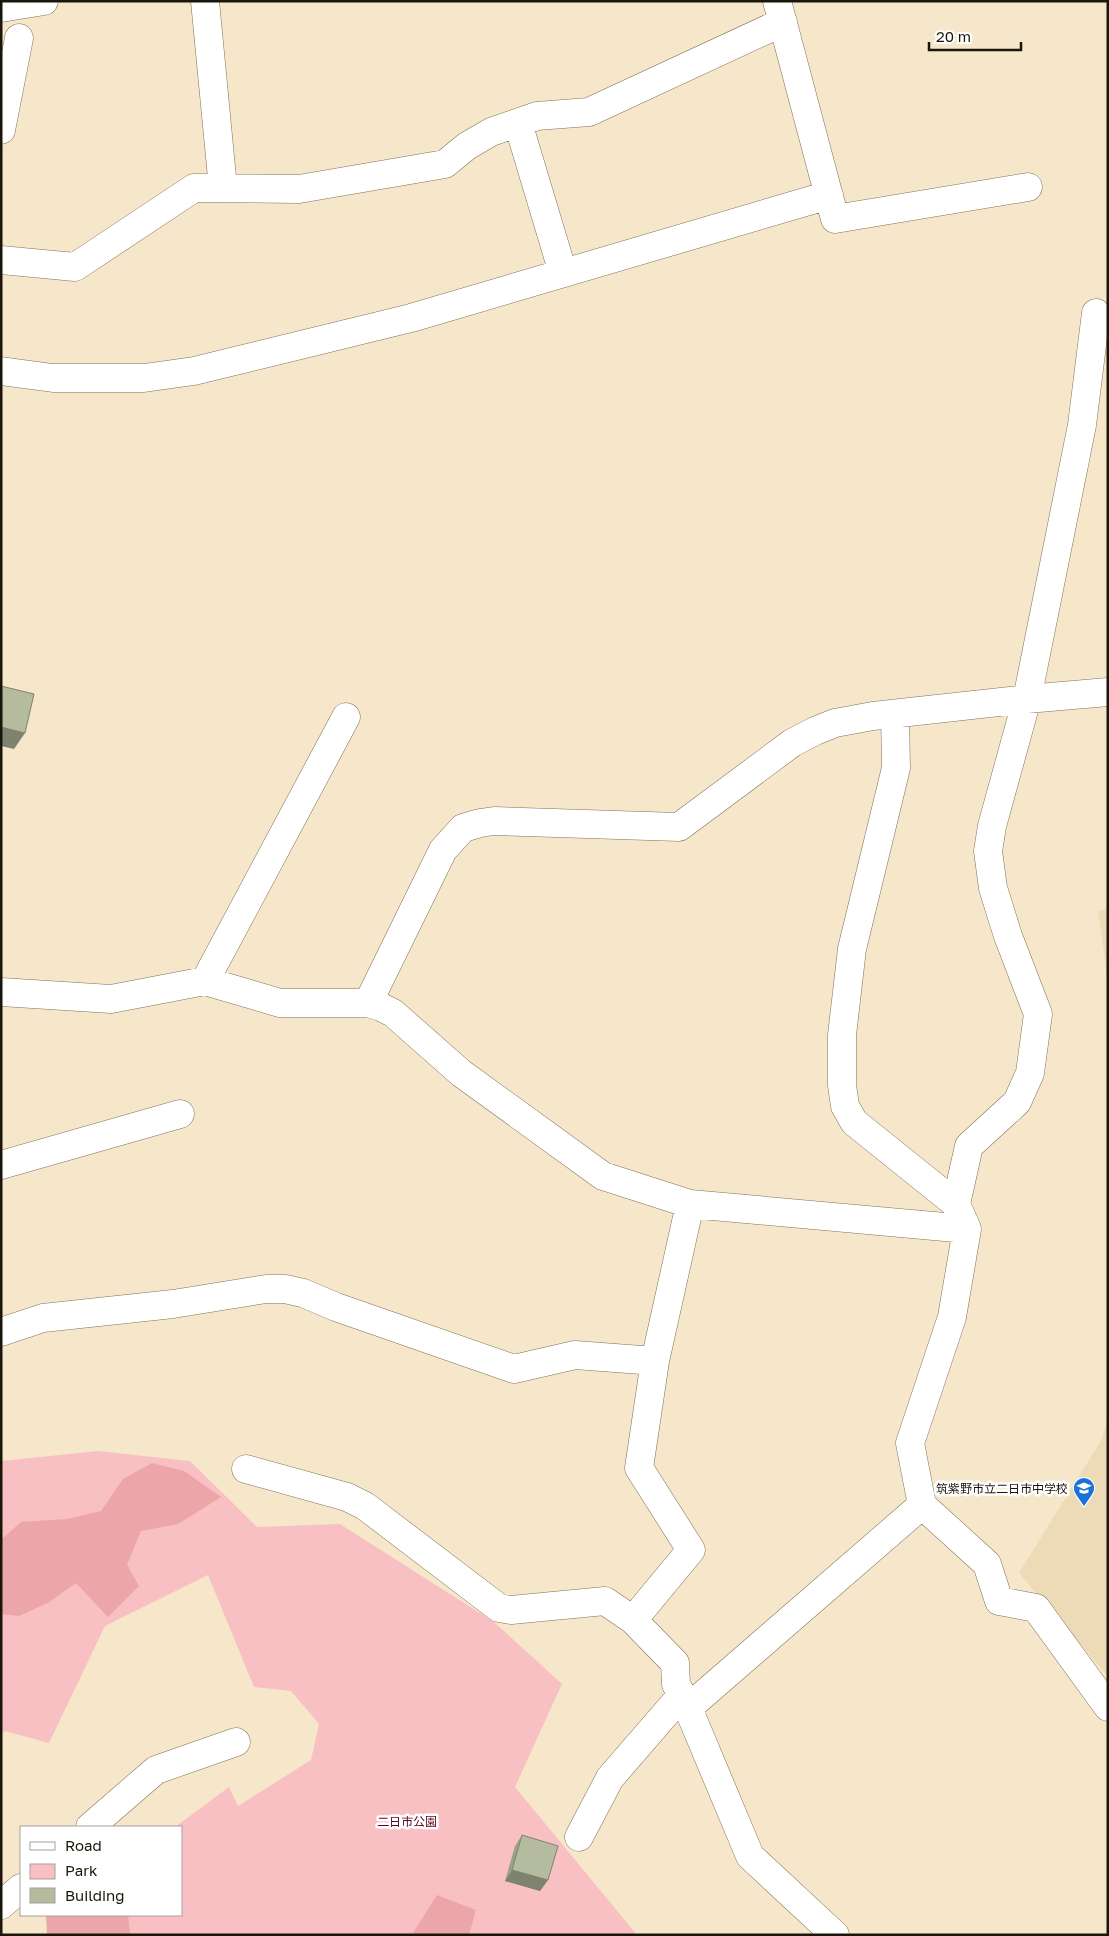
<svg xmlns="http://www.w3.org/2000/svg" width="1109" height="1936" font-family="'Golos Text','Noto Sans JP',sans-serif">
<style>
.built{fill:#eddbb7}
.green{fill:#f8c0c2}
.forest{fill:#eca5a9}
.lines{fill:none;stroke-linecap:round;stroke-linejoin:round}
.minor-casing{stroke:#7f7258;stroke-width:29}
.minor{stroke:#fff;stroke-width:28}
.wall{fill:#9ba188}
.shaded-wall{fill:#7e836f}
.building{fill:#b4bb9e;stroke:#7e836f}
.labels{text-anchor:middle;dominant-baseline:central;stroke-width:5;stroke-linejoin:round;paint-order:stroke}
.poi-label{font-size:12px;fill:#1b160b;stroke:#fff;text-anchor:end}
.park-label{font-size:12px;fill:#5b071a;stroke:#fff}
</style>
<rect width="100%" height="100%" fill="#f6e7ca"/>
<path class="built" d="M1108,908V981L1098,911Z
M1108,1419V1676L1019,1573L1101,1441Z"/>
<path class="green" d="M98,1451L190,1461L257,1527L340,1524L494,1622L562,1684L515,1787L637,1935H62L79,1915H181V1827H175L229,1787L238,1806L311,1760L319,1724L291,1691L254,1687L208,1575L105,1626L49,1743L5,1731L1,1734V1461Z"/>
<path class="forest" d="M152,1463L184,1471L221,1497L178,1524L141,1531L127,1565L139,1586L108,1617L76,1583L48,1603L19,1616L1,1614V1540L21,1522L67,1519L101,1511L123,1479Z
M437,1895L476,1910L469,1935H414L413,1933Z
M46,1915H128L130,1935H47Z"/>
<g class="lines">
<g class="minor-casing">
<path id="minor" d="M205,1L223,188
M777,1L835,219L1028,187
M1,8L44,1
M518,123L563,273
M1,130L19,38
M1,260L75,267L194,188L299,189L445,164L467,146L491,132L537,116L589,112L783,22
M1,371L53,378H144L194,371L411,318L829,195
M895,714L896,768L852,949L842,1035V1085L845,1106L854,1122L956,1204L967,1229L952,1317L910,1443L922,1505L987,1564L999,1601L1036,1608L1108,1707
M205,981L346,717
M1,992L111,999L205,981L280,1003H368L381,1007L393,1013L461,1073L603,1176L690,1204L967,1229
M368,1003L443,850L463,828L480,823L494,821L679,827L792,743L815,731L835,723L873,716L1027,699L1108,692
M1,1165L180,1114
M956,1204L969,1146L1017,1102L1030,1073L1038,1014L1008,936L993,888L988,851L992,826L1027,699L1082,425L1096,313
M1,1332L43,1318L173,1304L266,1289H285L303,1293L336,1307L514,1369L575,1355L655,1361
M246,1469L347,1497L365,1506L499,1608L511,1610L605,1601L633,1620L675,1663L676,1684L688,1708L750,1856L835,1935
M633,1620L691,1550L639,1468L655,1361L690,1204
M688,1708L922,1505
M90,1827L156,1770L236,1742
M579,1837L610,1778L681,1696
M1,1905L21,1888"/>
</g>
<use href="#minor" class="minor"/>
</g>
<path class="wall" d="M522,1835L548,1880L540,1891L505,1881L515,1846Z"/>
<path class="shaded-wall" d="M1,727L25,733L14,749L1,746Z
M512,1870L548,1880L540,1891L505,1881Z"/>
<path class="building" d="M1,686L34,694L25,733L1,727Z
M522,1835L558,1846L548,1880L512,1870Z"/>
<defs>
<g id="school-pin" transform="scale(1.125)"><path d="M0 17L-7.5 6A9.5 9.5 0 1 1 7.5 6Z" fill="#1b71db" stroke="#fff"/><path d="M0-5L7-2L0 1L-7-2ZM-4 1L0 2.5L4 1V4Q0 6-4 4Z" fill="#fff"/></g>
</defs>
<g fill-rule="evenodd">
<use href="#school-pin" x="1084" y="1488"/>
</g>
<g class="labels">
<g class="poi-label">
<text x="1068" y="1488">筑紫野市立二日市中学校</text>
</g>
<g class="park-label">
<text x="407" y="1821">二日市公園</text>
</g>
</g>
<rect width="1109" height="1936" fill="none" stroke="#1b160b" stroke-width="5"/>
<rect x="20" y="1826" width="162" height="90" fill="#ffffff" stroke="#a4a29d"/>
<rect x="30" y="1842" width="25" height="8" fill="#ffffff" stroke="#a4a29d"/>
<text x="65" y="1851" font-size="15" fill="#1b160b">Road</text>
<rect x="30" y="1864" width="25" height="15" fill="#f8c0c2" stroke="#a4a29d"/>
<text x="65" y="1876" font-size="15" fill="#1b160b">Park</text>
<rect x="30" y="1888" width="25" height="15" fill="#b4bb9e" stroke="#a4a29d"/>
<text x="65" y="1901" font-size="15" fill="#1b160b">Building</text>
<path d="M929 42v8h92v-8" fill="none" stroke="#1b160b" stroke-width="2.5"/>
<text x="936" y="42" font-size="15" fill="#1b160b" stroke="#ffffff" stroke-width="4" paint-order="stroke">20 m</text>
</svg>
